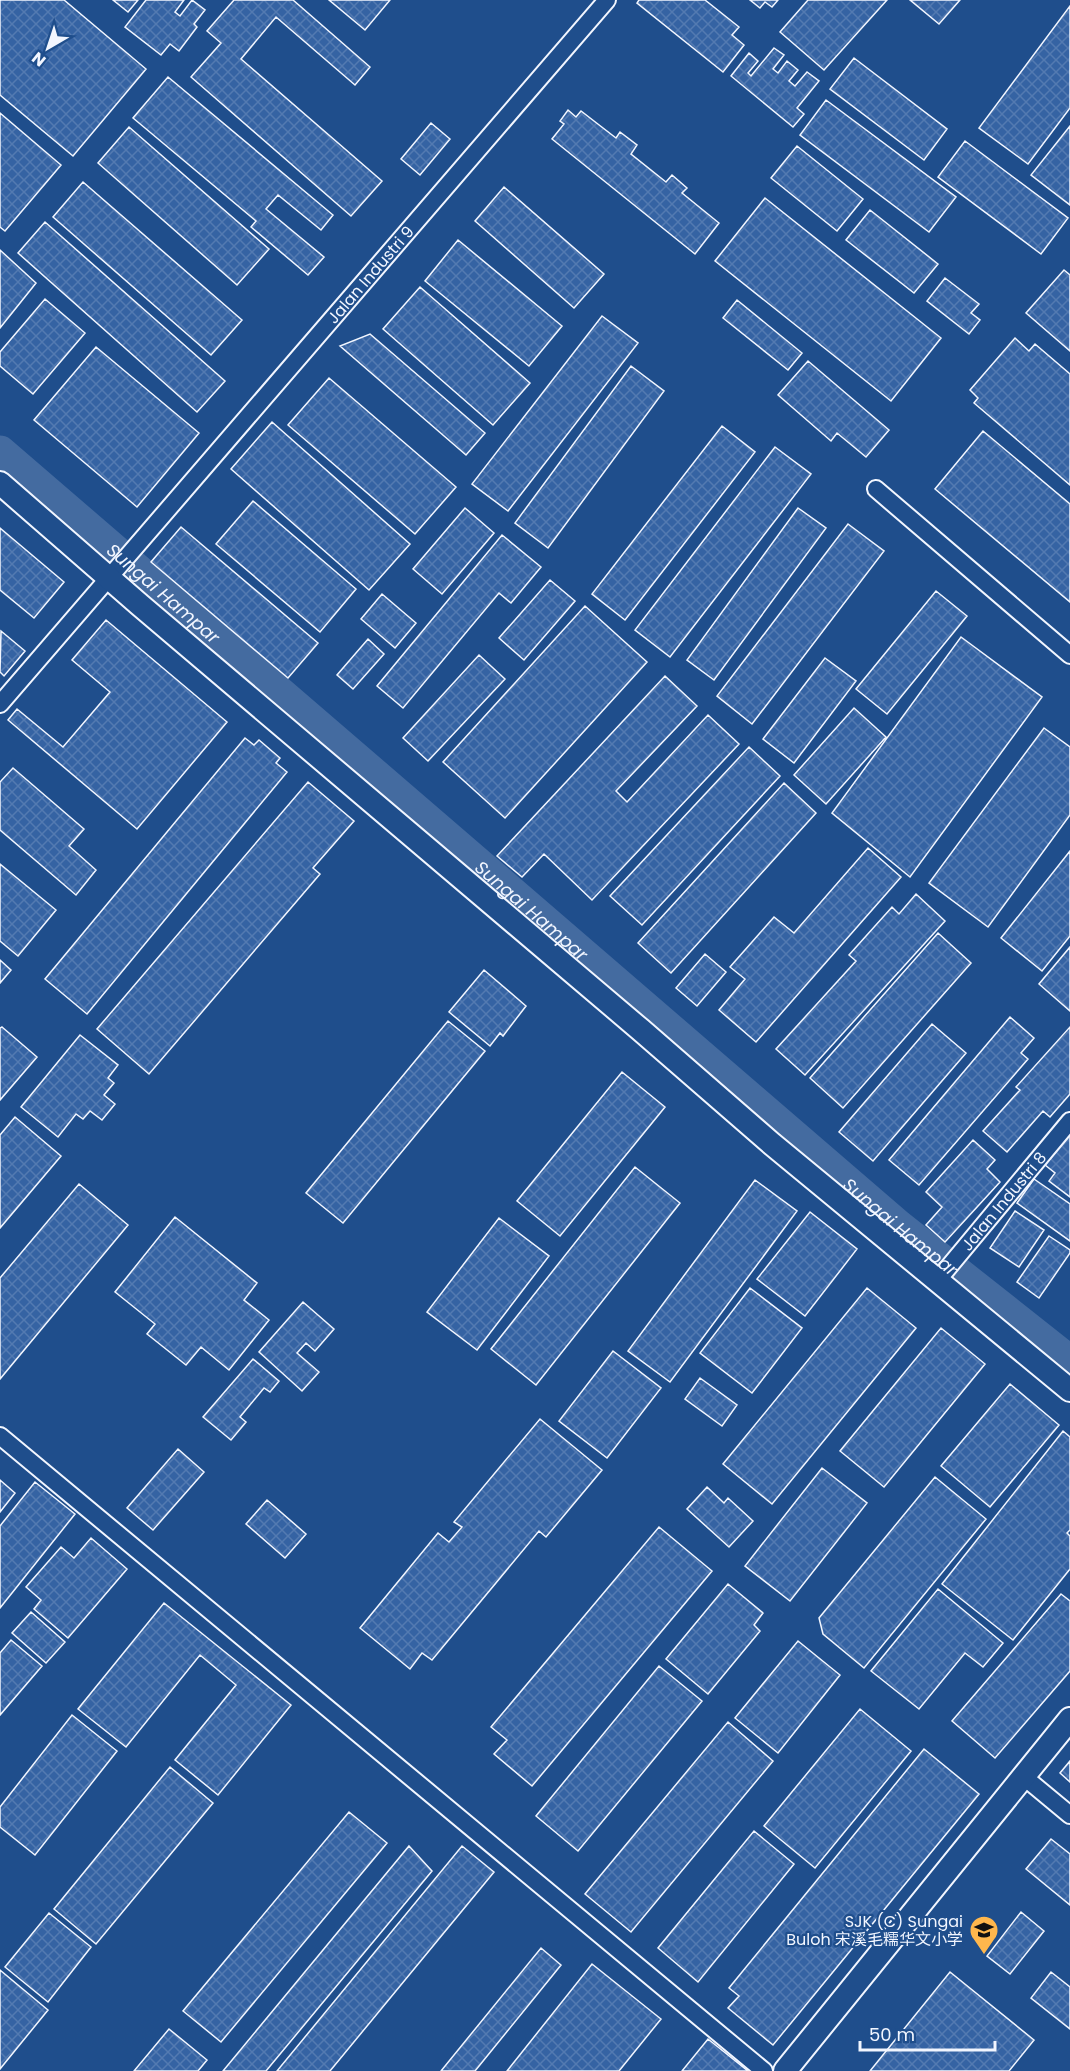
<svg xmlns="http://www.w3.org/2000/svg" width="1070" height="2071" font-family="Poppins,'Noto Sans SC',sans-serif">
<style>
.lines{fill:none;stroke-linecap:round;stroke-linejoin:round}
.river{stroke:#446ba0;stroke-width:33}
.building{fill:url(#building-cross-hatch);stroke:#f2f6ff;stroke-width:1.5}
.street-casing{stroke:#f2f6ff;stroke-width:20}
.secondary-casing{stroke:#f2f6ff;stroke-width:26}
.street{stroke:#1f4e8c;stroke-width:16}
.secondary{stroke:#1f4e8c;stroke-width:22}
.labels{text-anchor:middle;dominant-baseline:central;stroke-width:4.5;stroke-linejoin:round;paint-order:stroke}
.street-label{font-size:16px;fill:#f2f6ff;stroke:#1f4e8c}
.poi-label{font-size:16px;fill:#f2f6ff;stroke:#1f4e8c;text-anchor:end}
.water-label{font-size:18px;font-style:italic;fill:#f2f6ff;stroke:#1f4e8c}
</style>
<defs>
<pattern id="building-cross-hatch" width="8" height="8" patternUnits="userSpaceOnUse" patternTransform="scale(1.5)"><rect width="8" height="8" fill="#3563a3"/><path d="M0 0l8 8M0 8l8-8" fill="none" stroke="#537ab1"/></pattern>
</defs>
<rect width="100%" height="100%" fill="#1f4e8c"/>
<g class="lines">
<path class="river" id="s1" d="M0,452L898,1226L1070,1362"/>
</g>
<path class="building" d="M0,0H64L146,69L73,156L0,95Z
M113,0H138L128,12Z
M146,0H184L175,12L180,16L192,0L205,10L194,24L197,27L179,51L170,44L161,55L125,27Z
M234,0H293L370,67L355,85L276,17L241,59L382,181L351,216L191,77L221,43L207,31Z
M329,0H390L365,30Z
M639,0H705L739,27L732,35L744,45L723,72L637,3Z
M750,0H778L772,7L765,2L760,8Z
M808,0H887L824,70L780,32Z
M910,0H960L939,24Z
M1070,6V108L1028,164L979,128Z
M774,48L784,55L773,69L778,73L787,61L798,70L789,81L795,86L807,72L819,81L797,108L804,114L793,127L731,76L749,53L758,61L748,73L751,76Z
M854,58L947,129L924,160L830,89Z
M168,77L333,215L321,230L278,195L266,209L324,257L308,275L251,227L256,221L133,118Z
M826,100L956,197L929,232L800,135Z
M568,110L576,117L581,111L616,138L620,132L637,145L631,154L666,182L672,175L687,188L682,193L719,223L695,254L552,139L564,124L560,121Z
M0,113L61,165L5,231L0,227Z
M431,123L450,139L420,175L401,159Z
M1070,126V205L1031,175Z
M129,127L269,249L237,285L98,163Z
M965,141L1068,218L1041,254L938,177Z
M797,146L863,199L837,231L771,178Z
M83,182L242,320L211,355L53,217Z
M504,187L604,274L574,308L475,221Z
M765,198L941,338L891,401L715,261Z
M870,210L938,264L914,293L846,240Z
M45,222L225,381L197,412L18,253Z
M458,240L562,326L529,366L425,281Z
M0,250L36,283L0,328Z
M1064,270L1070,275V351L1026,313Z
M945,278L979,304L971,313L980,320L969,334L927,301Z
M420,287L530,383L493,425L383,329Z
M45,299L85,333L33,394L0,366V352Z
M737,300L802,353L788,370L723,318Z
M602,316L638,343L508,511L472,484Z
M370,334L485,433L466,455L340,346Z
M1015,338L1029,351L1035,344L1070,374V485L974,403L978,398L970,390Z
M96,347L199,433L137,507L34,420Z
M808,361L889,430L866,457L837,433L831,441L778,395Z
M631,366L664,391L548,548L515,523Z
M329,378L456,487L415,534L288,425Z
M272,422L410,544L369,590L231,469Z
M722,426L755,452L625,620L592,594Z
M983,431L1070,504V602L935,489Z
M775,447L811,474L670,657L635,630Z
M253,501L356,589L320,632L216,544Z
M465,508L494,533L442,594L413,569Z
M798,508L826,528L714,680L687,660Z
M848,524L884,551L752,724L717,696Z
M181,527L318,643L288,678L151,562Z
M0,528L64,582L34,618L0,590Z
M502,535L541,567L511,603L499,593L403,708L377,686Z
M550,580L575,601L524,660L499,638Z
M936,591L967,616L887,714L856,689Z
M382,594L416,623L395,648L361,619Z
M585,606L647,662L505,818L443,762Z
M106,620L227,722L137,829L8,720L17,709L63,747L110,692L72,660Z
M1,631L25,651L4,676L0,672Z
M961,637L1042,697L910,877L832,813Z
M368,639L384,654L353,689L337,675Z
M479,655L505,679L428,761L403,738Z
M825,658L856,681L794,763L763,739Z
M665,676L697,706L616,791L627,802L708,715L739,744L592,900L544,854L522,877L497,856Z
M854,708L886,737L826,804L794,775Z
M1044,728L1070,747V815L988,927L929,883Z
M245,738L254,745L259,740L280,758L276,763L287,772L87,1014L45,979Z
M749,747L780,776L642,925L610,896Z
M13,768L84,829L69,846L96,870L76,895L0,830V782Z
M308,782L354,821L313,868L320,874L149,1074L97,1029Z
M784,783L816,813L671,973L638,943Z
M868,848L901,877L756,1042L719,1010L745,979L730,967L774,917L794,933Z
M1070,851V936L1042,971L1001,938Z
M0,864L56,910L18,956L0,941Z
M916,894L945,921L805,1075L776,1049L856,961L849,955L892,907L899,914Z
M938,933L971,963L843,1108L810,1078Z
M1070,947V1011L1039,984Z
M705,954L726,972L697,1006L676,988Z
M0,960L11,970L0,983Z
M484,970L526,1006L503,1036L500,1033L490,1046L449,1012Z
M1010,1017L1034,1038L1021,1053L1028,1059L919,1185L889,1160Z
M448,1021L485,1051L343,1223L306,1193Z
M932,1024L966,1053L873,1161L839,1132Z
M2,1027L37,1057L0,1100V1028Z
M1070,1027V1094L1050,1117L1043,1111L1007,1152L983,1131L1020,1090L1016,1087Z
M80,1035L118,1065L108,1078L114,1083L104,1095L115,1104L102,1120L90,1111L83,1119L76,1114L58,1137L21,1107Z
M622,1072L665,1107L560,1236L517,1201Z
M15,1117L61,1156L0,1228V1135Z
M1070,1134V1197L1049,1181L1055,1173L1045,1165Z
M973,1140L995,1160L987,1169L1000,1182L945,1242L926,1225L942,1207L926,1192Z
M635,1167L680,1203L536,1385L491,1349Z
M1034,1179L1070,1204V1241L1017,1203Z
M755,1180L797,1211L670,1382L628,1351Z
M79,1184L128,1225L0,1379V1278Z
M1015,1211L1044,1230L1019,1267L990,1248Z
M810,1212L857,1249L805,1316L757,1279Z
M175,1217L257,1283L244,1300L269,1320L229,1370L201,1347L186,1365L147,1334L155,1324L115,1292Z
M499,1218L549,1256L477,1350L427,1312Z
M1049,1236L1070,1250V1253L1039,1298L1017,1282Z
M750,1288L802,1328L752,1393L700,1353Z
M867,1288L916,1328L772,1504L723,1464Z
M303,1302L334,1329L315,1351L306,1343L297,1353L319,1372L302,1391L259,1352Z
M941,1328L985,1364L884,1487L840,1451Z
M613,1351L661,1388L607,1458L559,1421Z
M253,1359L279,1381L270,1392L264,1388L240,1417L246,1422L231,1440L203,1417Z
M700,1378L737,1405L722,1426L685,1399Z
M1010,1384L1059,1425L990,1507L941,1466Z
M540,1419L602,1470L546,1537L539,1531L432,1660L422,1653L410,1669L360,1628L438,1533L449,1542L462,1527L454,1522Z
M1063,1431L1070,1437V1530L1067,1533L1070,1536V1569L1013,1640L942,1584Z
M178,1449L204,1472L153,1530L127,1508Z
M822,1468L867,1503L790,1601L745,1566Z
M935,1477L986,1519L864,1668L823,1634L819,1618Z
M0,1480L15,1493L0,1512Z
M35,1482L75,1514L0,1608V1526Z
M707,1487L724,1503L728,1498L753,1521L729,1547L687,1509Z
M267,1500L306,1534L285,1558L246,1524Z
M659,1527L712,1571L532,1786L494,1754L507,1740L491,1727Z
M91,1538L127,1569L68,1638L34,1609L41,1600L26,1587L61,1547L74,1558Z
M728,1584L763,1613L754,1625L760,1631L708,1694L666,1659Z
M938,1589L1003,1643L983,1667L965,1653L919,1709L871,1671Z
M1061,1594L1070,1601V1671L995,1758L952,1721Z
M164,1603L291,1705L218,1795L175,1760L236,1685L200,1655L126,1747L78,1709Z
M31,1612L65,1642L46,1663L12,1633Z
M11,1640L42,1666L0,1715V1653Z
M798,1641L840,1675L778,1753L735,1718Z
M659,1666L702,1701L578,1851L536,1816Z
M860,1709L911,1751L815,1868L764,1826Z
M72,1715L117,1751L35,1855L0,1827V1807Z
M728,1722L773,1761L631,1932L585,1894Z
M924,1749L979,1794L773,2045L728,2008L739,1996L729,1988Z
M1070,1761V1782L1060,1773Z
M170,1767L213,1803L96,1944L54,1909Z
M349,1812L387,1843L221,2042L183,2011Z
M754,1831L794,1864L698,1982L658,1948Z
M1051,1839L1070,1854V1905L1026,1869Z
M409,1846L432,1871L266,2071H223Z
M462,1846L494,1872L330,2071H277Z
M1021,1912L1044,1931L1010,1974L987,1956Z
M49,1913L91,1947L48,2002L5,1967Z
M541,1948L561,1965L475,2071H441Z
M592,1964L661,2019L619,2071H507Z
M0,1970L48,2010L0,2069Z
M950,1972L1034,2040L1009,2071H870Z
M1051,1972L1070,1987V2029L1031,1998Z
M169,2029L207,2060L198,2071H134Z
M708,2039L748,2071H682Z"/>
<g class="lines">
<g class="street-casing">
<g id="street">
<path d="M876,489L1070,655"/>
<path id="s2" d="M0,704L607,0"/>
<path id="s3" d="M937,1281L1070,1121"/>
<path d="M0,1436L764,2071"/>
<path d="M1023,1776L1070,1815"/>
</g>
</g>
<g class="secondary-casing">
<path id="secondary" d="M0,483L140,605L641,1030L772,1144L1070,1390
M785,2071L1070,1719"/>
</g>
<use href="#street" class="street"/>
<use href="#secondary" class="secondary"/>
</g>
<defs>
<g id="school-pin" transform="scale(1.5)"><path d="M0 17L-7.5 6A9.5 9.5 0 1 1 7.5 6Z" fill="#ffb74d" stroke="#1f4e8c"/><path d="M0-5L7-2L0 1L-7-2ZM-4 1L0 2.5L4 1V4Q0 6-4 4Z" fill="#111"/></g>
</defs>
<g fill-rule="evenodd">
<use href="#school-pin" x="984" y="1930"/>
</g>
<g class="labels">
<g class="street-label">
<text stroke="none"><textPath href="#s2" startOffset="567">Jalan Industri 9</textPath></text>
<text stroke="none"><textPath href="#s3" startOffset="104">Jalan Industri 8</textPath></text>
</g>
<g class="poi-label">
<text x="963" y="1921">SJK (C) Sungai<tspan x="963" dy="18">Buloh 宋溪毛糯华文小学</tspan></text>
</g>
<g class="water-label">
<text stroke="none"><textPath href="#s1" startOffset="216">Sungai Hampar</textPath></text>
<text stroke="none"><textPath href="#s1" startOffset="702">Sungai Hampar</textPath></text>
<text stroke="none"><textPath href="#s1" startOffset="1188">Sungai Hampar</textPath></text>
</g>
</g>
<g transform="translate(48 48) rotate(219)" stroke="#1f4e8c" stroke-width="4.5" paint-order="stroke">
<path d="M0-4.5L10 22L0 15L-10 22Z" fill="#f2f6ff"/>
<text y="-9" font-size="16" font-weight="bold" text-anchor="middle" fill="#f2f6ff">N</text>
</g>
<path d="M860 2041v9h135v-9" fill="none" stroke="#f2f6ff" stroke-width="3"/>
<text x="869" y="2041" font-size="18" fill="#f2f6ff" stroke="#1f4e8c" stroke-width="4.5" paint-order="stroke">50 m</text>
</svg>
